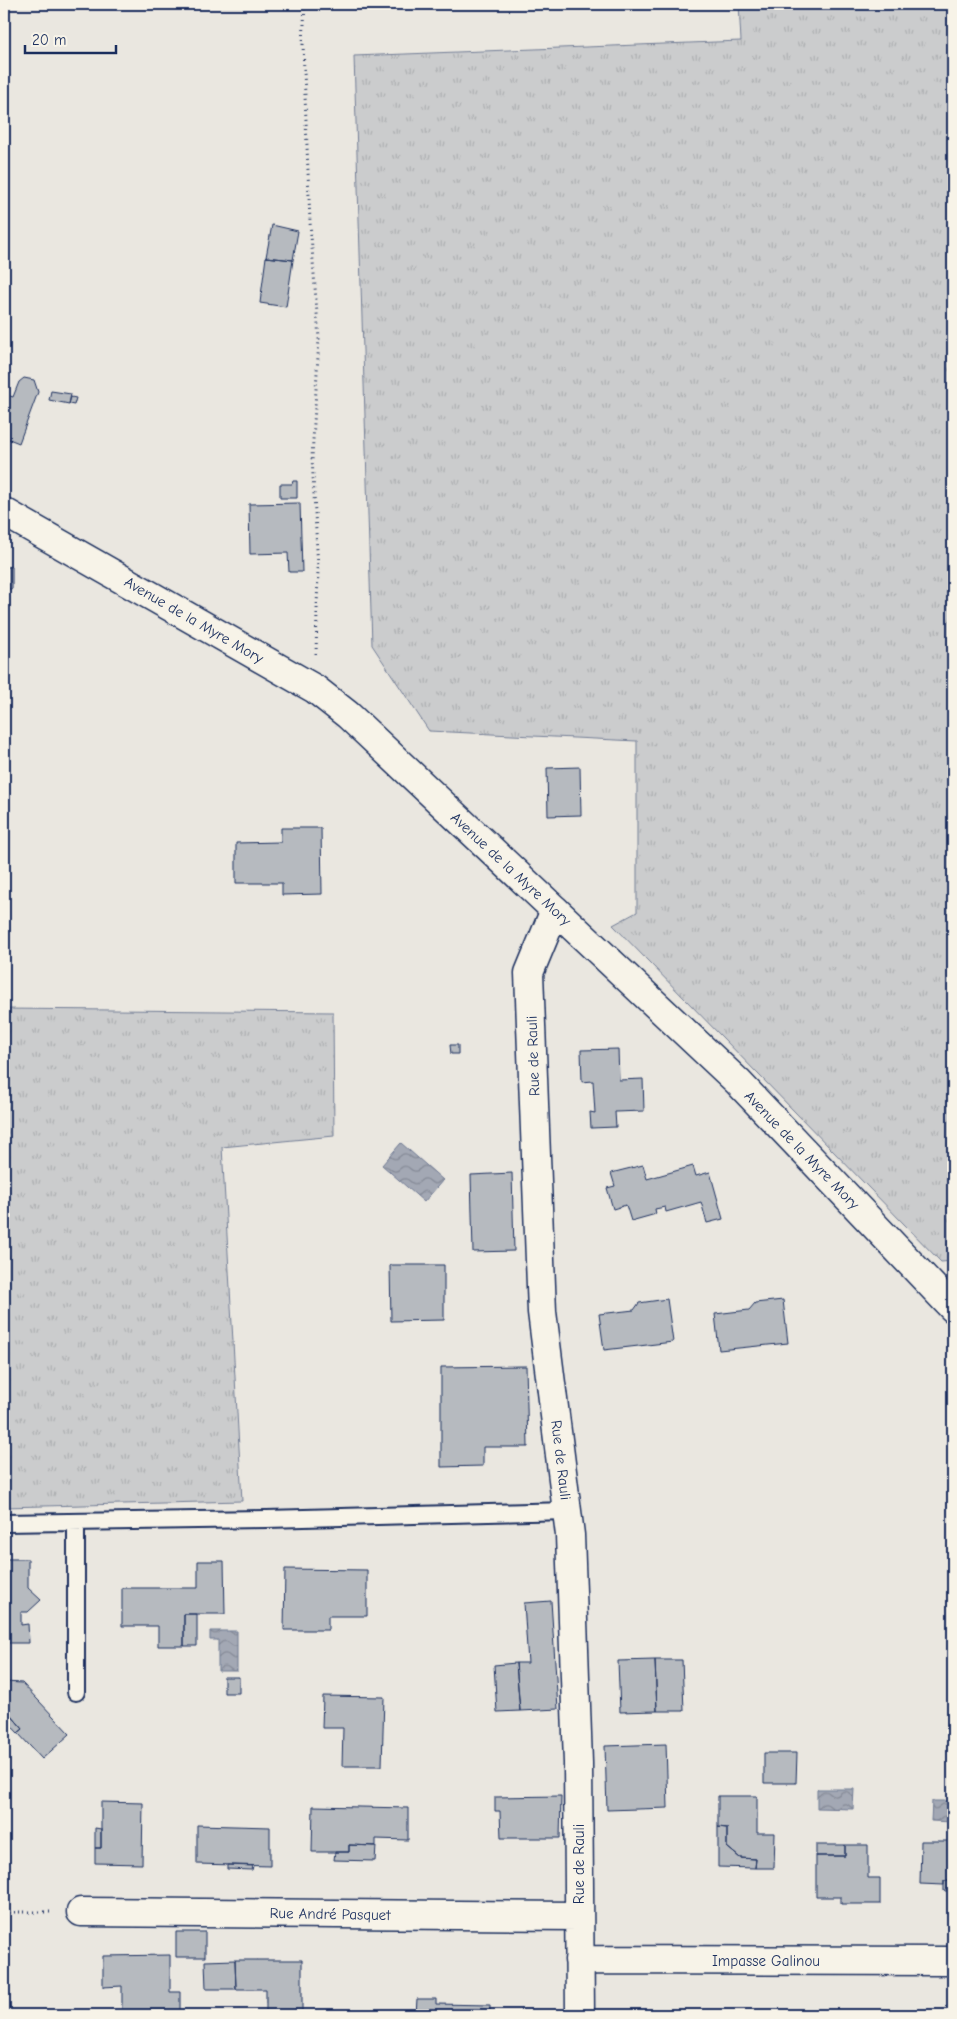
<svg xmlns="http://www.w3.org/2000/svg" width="957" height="2019" font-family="'Comic Neue',sans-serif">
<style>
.grass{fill:url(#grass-tufts);stroke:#737e96}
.water{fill:url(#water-waves);stroke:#6d7892}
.building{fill:#b6babf;stroke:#1b2f5e}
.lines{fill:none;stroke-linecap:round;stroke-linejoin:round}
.service-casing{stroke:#1b2f5e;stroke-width:20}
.minor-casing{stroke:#1b2f5e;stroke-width:31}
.tertiary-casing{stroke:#1b2f5e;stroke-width:31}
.path{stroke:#1b2f5e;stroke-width:3;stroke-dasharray:1 4;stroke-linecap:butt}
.service{stroke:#f7f3e8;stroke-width:16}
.minor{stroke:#f7f3e8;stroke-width:28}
.tertiary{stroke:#f7f3e8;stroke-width:28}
.labels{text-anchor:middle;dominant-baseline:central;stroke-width:4.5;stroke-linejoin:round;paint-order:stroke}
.street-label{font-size:15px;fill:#1b2f5e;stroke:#f7f3e8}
</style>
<defs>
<pattern id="grass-tufts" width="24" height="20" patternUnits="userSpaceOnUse" patternTransform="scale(1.25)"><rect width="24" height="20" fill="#cbcccd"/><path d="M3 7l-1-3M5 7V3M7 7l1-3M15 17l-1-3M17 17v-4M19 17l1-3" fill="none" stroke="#aeb0b2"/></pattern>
<pattern id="water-waves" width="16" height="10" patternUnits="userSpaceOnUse" patternTransform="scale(1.25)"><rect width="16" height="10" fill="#a3a8b4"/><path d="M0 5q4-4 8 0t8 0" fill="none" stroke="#848996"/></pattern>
</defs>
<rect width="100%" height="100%" fill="#eae7e0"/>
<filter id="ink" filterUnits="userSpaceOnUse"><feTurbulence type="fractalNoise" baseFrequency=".02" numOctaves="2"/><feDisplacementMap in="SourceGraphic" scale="10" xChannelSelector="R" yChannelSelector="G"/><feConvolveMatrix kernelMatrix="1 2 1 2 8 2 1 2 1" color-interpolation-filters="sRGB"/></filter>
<g filter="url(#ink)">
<path class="grass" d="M739,4H953V1261L941,1262L613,925L637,912V741L429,731L372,645L354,56L741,41Z
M4,1009L333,1012L334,1136L222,1147L242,1501L4,1507Z"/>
<path class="water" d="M401,1143L443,1180L424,1202L382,1165Z
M210,1631H237V1671H218V1640H210Z
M817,1789H854L853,1809L817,1808Z
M932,1801H953V1822L931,1821Z"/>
<path class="building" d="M272,225L298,231L293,260L266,257Z
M266,257L293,260L286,307L260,303Z
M24,378L34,380L38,392L19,443L4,437V394L13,397L19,382Z
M51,391L71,394L69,404L49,400Z
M71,397L76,398L74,405L69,404Z
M293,481H297V498H280V484H292Z
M300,503L302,572H289L288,553L250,554L249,504Z
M4,567H12V589H4Z
M580,767L581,815L548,816L547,768Z
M281,828H321L322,894L282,895V883H236V843L281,842Z
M450,1045H458V1054H451Z
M618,1049L619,1080L643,1079L644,1111L615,1112L616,1127L591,1128L590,1112L595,1113L593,1081L582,1082L581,1050Z
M643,1165L647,1179L693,1166L696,1176L710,1172L723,1219L707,1223L701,1202L666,1212L665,1207L655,1209L656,1214L631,1221L626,1205L613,1209L607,1188L615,1186L611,1173Z
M512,1173L514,1251L473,1252L471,1175Z
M390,1265H444V1320L391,1321Z
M667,1299L673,1342L604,1350L599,1314L634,1310L639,1303Z
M783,1300L788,1343L719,1350L715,1314L749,1310L755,1303Z
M526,1366L528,1447H483V1466L441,1467V1367Z
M4,1559H28V1588L41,1600L28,1612H21V1625L28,1624L29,1643H4Z
M198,1561H224L225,1614H184V1646H158V1626H122V1588H198Z
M285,1569L367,1570V1616H328V1630H284Z
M551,1601L558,1709L520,1711L516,1663H528L524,1603Z
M184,1614H197V1646H184Z
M655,1660L657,1711L620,1712L618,1661Z
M655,1660H682L684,1711H657Z
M516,1663L520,1711L497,1712L494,1665Z
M224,1677H239V1693H224Z
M4,1682L22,1683L70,1734L42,1759L18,1733L23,1729L10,1714L4,1719Z
M323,1696L384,1697L382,1766H342L343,1728H322Z
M10,1714L23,1729L18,1733L5,1719Z
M666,1744L668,1808L607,1810L605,1746Z
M764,1753H797L796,1783H764Z
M561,1796L560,1838H501L500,1811H495V1797Z
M718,1796H757V1833H775L774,1868H755L756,1859L740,1858L727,1847V1828L718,1827Z
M101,1802L143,1803L142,1864L95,1863V1848H101Z
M313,1806L408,1808V1840L376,1839V1846L349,1845V1852H312Z
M197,1825L270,1827V1866L197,1864Z
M718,1827L727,1828V1847L740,1858L756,1859L755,1868L718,1867Z
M95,1828L101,1829V1848H95Z
M921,1841H953V1881H944V1885L920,1884Z
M349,1845L376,1846L375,1861L334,1860L335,1852H349Z
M816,1845H845V1856H816Z
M845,1845H868V1878H880V1904H841V1897H816V1856H845Z
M227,1865L253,1866L252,1870L227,1869Z
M944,1881H953V1891H944Z
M176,1932H205V1957H176Z
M170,1955V1992H180V2015H122V1986L103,1987V1956Z
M235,1960H302V2015H266V1989H236Z
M235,1960L236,1989H206L205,1961Z
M417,1999H436V2004L490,2005V2015H403L416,2014Z"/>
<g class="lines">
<g class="service-casing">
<path id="service" d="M4,1523L267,1519L567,1511
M76,1692V1522"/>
</g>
<g class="minor-casing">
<path id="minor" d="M555,910L529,973L542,1312L570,1535L578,1763L580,2015
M81,1912L579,1916
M579,1960L953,1961"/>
</g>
<g class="tertiary-casing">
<path id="tertiary" d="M4,512L315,689L348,715L738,1082L953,1308"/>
</g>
<path class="path" d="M305,4L303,44L310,222L319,339L312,457L318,569L316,655
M4,1912H53"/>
<use href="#service" class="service"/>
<use href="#minor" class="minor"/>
<use href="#tertiary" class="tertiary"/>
</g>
</g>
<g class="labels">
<g class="street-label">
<text transform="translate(194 620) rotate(30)">Avenue de la Myre Mory</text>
<text transform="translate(511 869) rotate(43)">Avenue de la Myre Mory</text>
<text transform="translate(533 1056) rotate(-92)">Rue de Rauli</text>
<text transform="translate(802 1150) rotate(46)">Avenue de la Myre Mory</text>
<text transform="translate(561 1460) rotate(83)">Rue de Rauli</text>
<text transform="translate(579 1864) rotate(-90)">Rue de Rauli</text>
<text transform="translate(330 1914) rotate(1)">Rue André Pasquet</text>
<text x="766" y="1961">Impasse Galinou</text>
</g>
</g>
<rect width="957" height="2019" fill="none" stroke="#f7f3e8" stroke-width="20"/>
<rect x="10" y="10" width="937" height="1999" fill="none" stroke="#1b2f5e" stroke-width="2" filter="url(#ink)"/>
<path d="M25 45v8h91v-8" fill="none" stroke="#1b2f5e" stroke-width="2.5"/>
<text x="32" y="45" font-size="15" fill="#1b2f5e" stroke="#f7f3e8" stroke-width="4" paint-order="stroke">20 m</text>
</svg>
